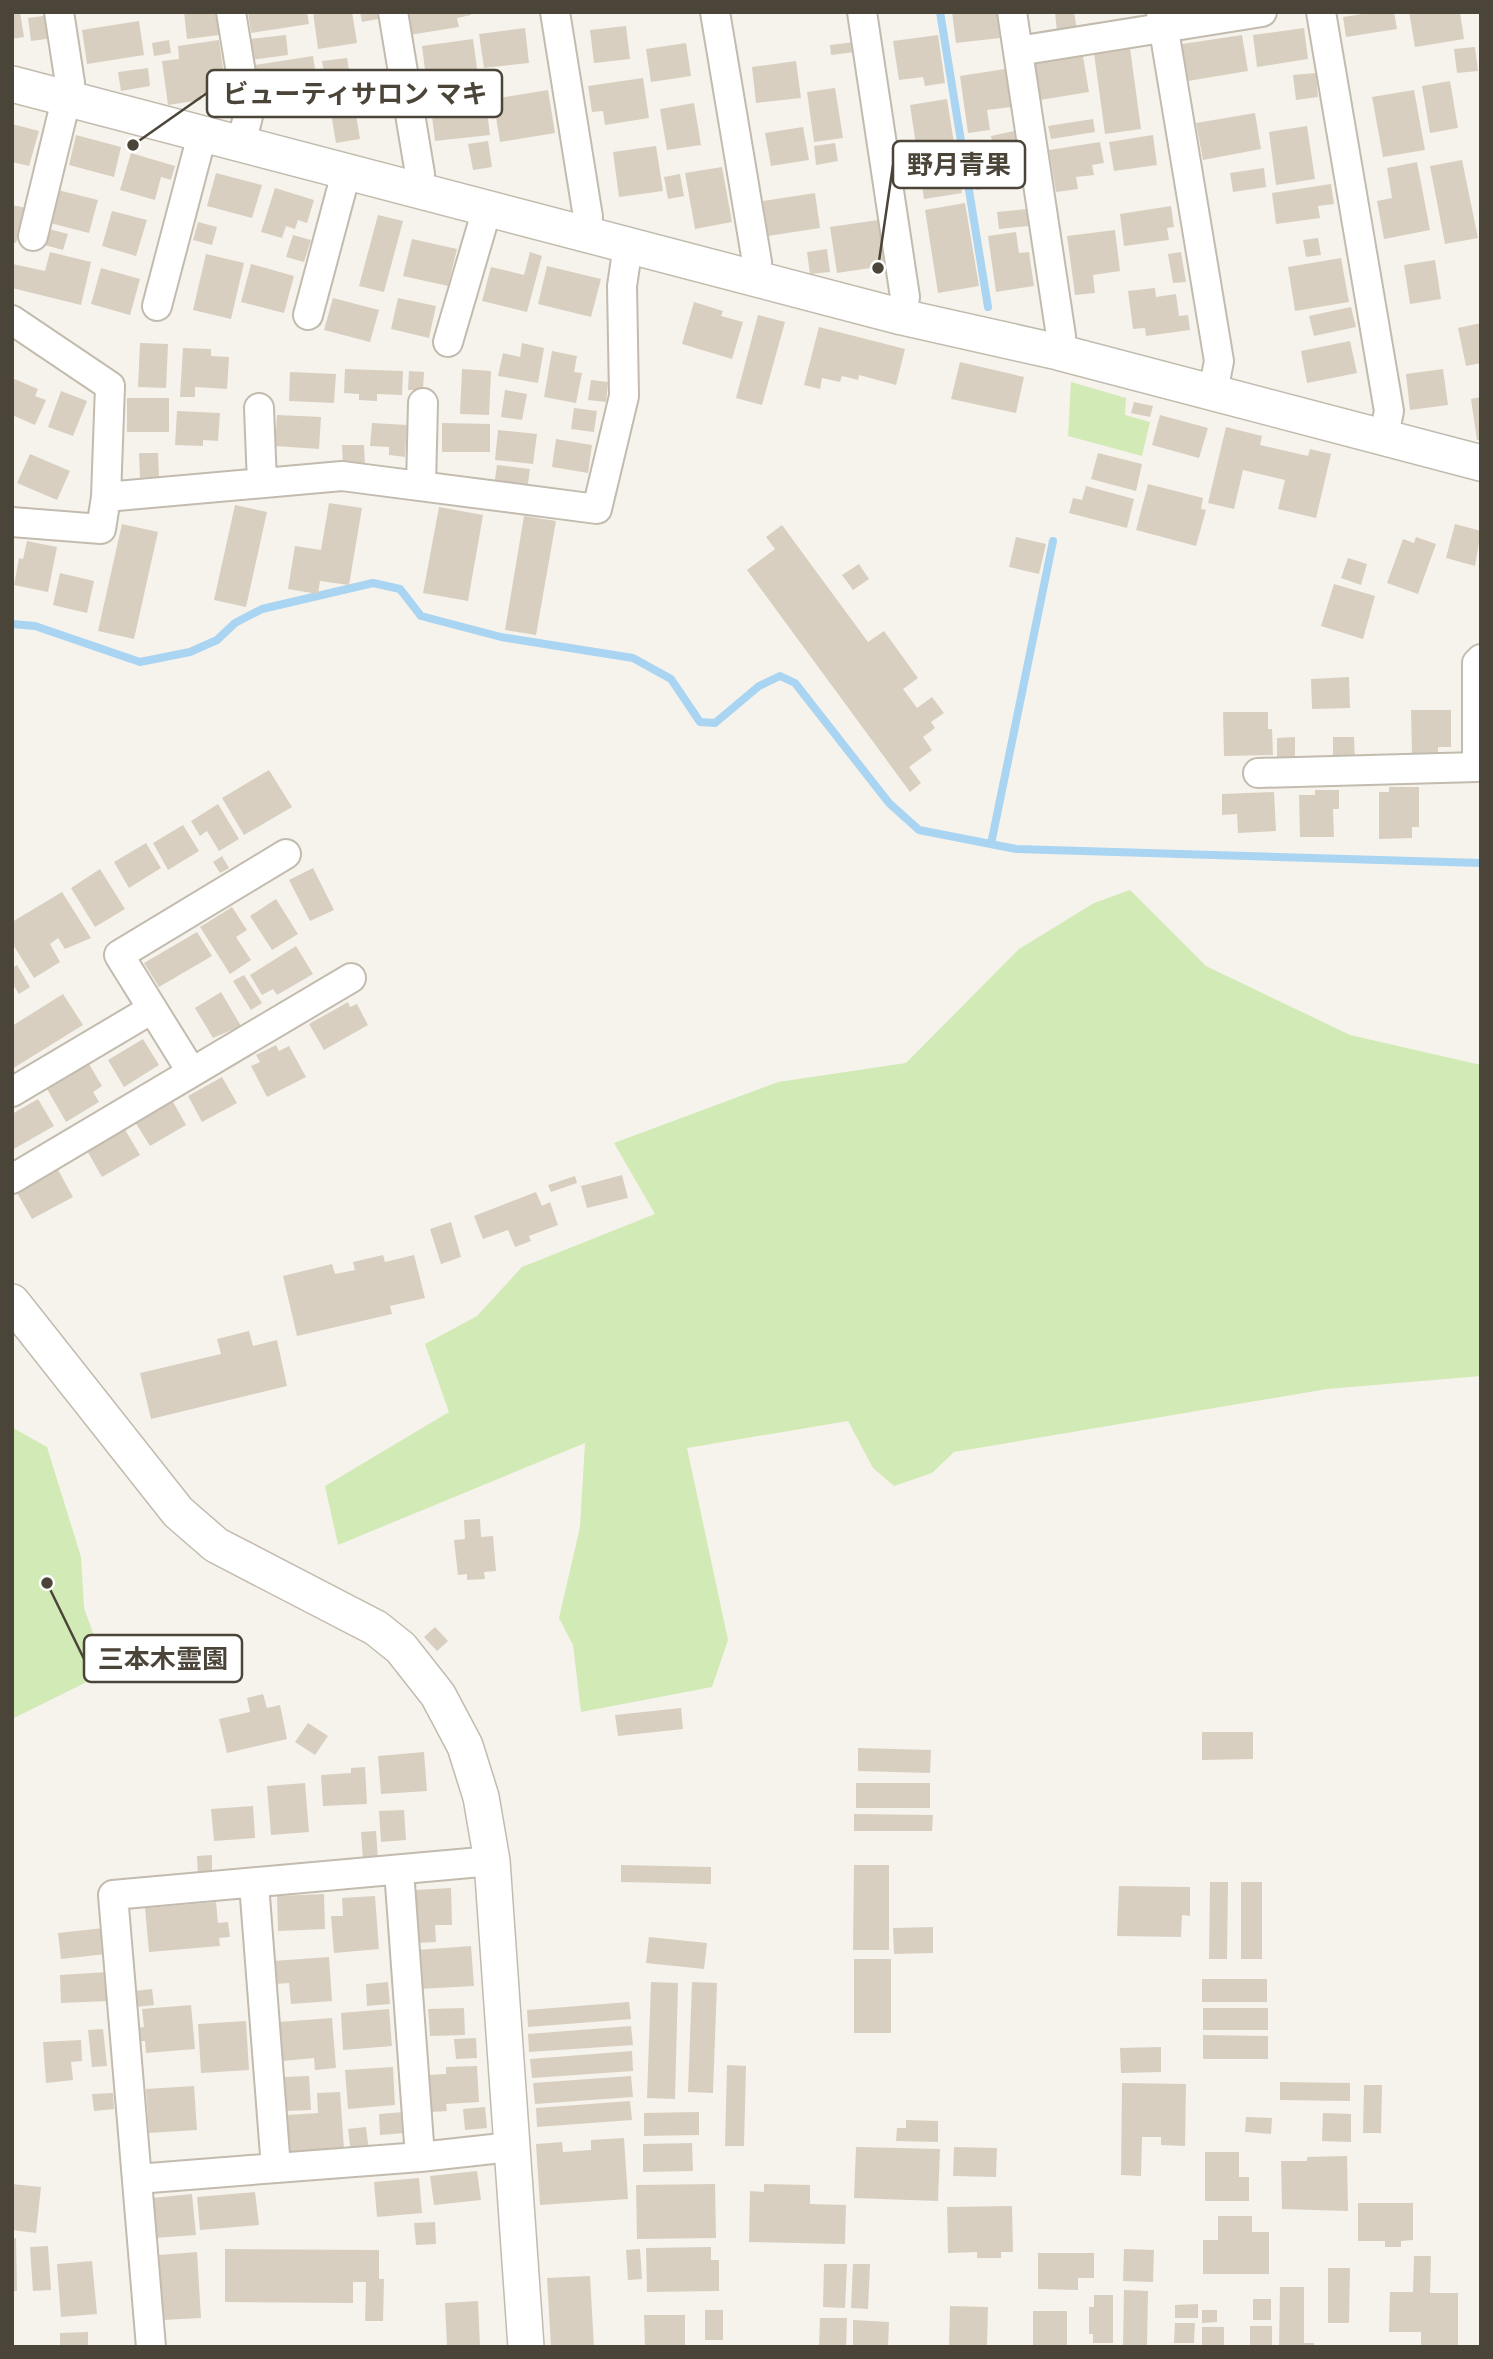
<svg xmlns="http://www.w3.org/2000/svg" width="1493" height="2359" font-family="'PT Sans','Noto Sans JP',sans-serif">
<style>
.green{fill:#d2eab5}
.lines{fill:none;stroke-linecap:round;stroke-linejoin:round}
.stream{stroke:#a9d4f2;stroke-width:8}
.building{fill:#d8cfc1}
.minor-casing{stroke:#c2bbae;stroke-width:32}
.tertiary-casing{stroke:#c2bbae;stroke-width:38}
.minor{stroke:#fff;stroke-width:28}
.tertiary{stroke:#fff;stroke-width:35}
.leader{fill:none;stroke:#4b4439;stroke-width:2.5}
.callout-dot{fill:#4b4439;stroke:#fff;stroke-width:2.5}
.callout{fill:#fff;stroke:#4b4439;stroke-width:2.5}
.callout-label{font-size:26px;text-anchor:middle;font-weight:bold;fill:#4b4439}
</style>
<rect width="100%" height="100%" fill="#f6f3ec"/>
<path class="green" d="M1071,382L1126,398L1125,415L1150,422L1142,456L1068,436Z
M1130,890L1206,966L1350,1035L1481,1065V1376L1327,1389L954,1452L932,1473L894,1486L873,1468L848,1421L687,1448L728,1640L712,1687L581,1712L573,1645L559,1618L580,1527L585,1443L338,1545L325,1486L449,1412L425,1344L477,1316L522,1267L655,1214L614,1143L778,1082L906,1063L1019,949L1094,903Z
M12,1424L15,1429L47,1447L81,1557L84,1608L107,1672L12,1719Z"/>
<g class="lines">
<path class="stream" d="M940,12L988,307
M12,624L35,626L140,662L190,652L217,640L235,623L262,609L373,583L400,589L421,616L501,637L633,658L671,679L700,722L715,723L759,686L780,676L795,683L889,803L919,830L1016,849L1481,863
M991,844L1053,541"/>
</g>
<path class="building" d="M12,12H20L24,37L12,39Z
M184,12H216L219,35L187,39Z
M248,12H307L309,24L251,33Z
M313,12H352L357,43L318,49Z
M360,12H377L378,19L362,22Z
M405,12H470L471,15L457,18L459,27L409,35Z
M952,12H997L1000,38L956,43Z
M1055,12H1074L1077,30L1057,32Z
M1375,12H1394L1397,29L1346,37L1343,17Z
M1409,12H1460L1464,39L1415,47Z
M51,15L54,38L31,41L28,18Z
M139,21L144,55L87,64L82,30Z
M626,26L630,59L594,63L590,30Z
M525,28L529,63L484,68L479,34Z
M1304,28L1308,59L1257,67L1253,35Z
M286,35L288,55L251,60L249,39Z
M938,35L945,83L925,86L923,77L899,80L893,41Z
M1242,35L1248,71L1188,81L1182,44Z
M473,39L479,83L445,87L444,76L426,78L422,46Z
M169,40L171,53L154,56L152,43Z
M219,40L226,90L201,94V100L168,105L162,61L179,59L178,46Z
M854,42L855,52L831,55L830,45Z
M686,43L691,76L651,82L646,49Z
M1475,47L1478,71L1457,73L1454,49Z
M1130,48L1141,129L1105,134L1094,53Z
M313,56L318,88L307,89L308,93L260,101L255,65Z
M1083,56L1089,92L1040,100L1034,64Z
M347,58L360,139L336,143L322,61Z
M796,61L801,98L756,103L752,67Z
M148,68L150,86L121,91L118,72Z
M1005,69L1011,107L987,110L990,130L968,133L960,76Z
M1316,73L1318,97L1296,100L1293,75Z
M643,78L649,118L605,125L603,111L592,112L588,86Z
M1450,81L1458,128L1430,133L1422,86Z
M835,88L843,138L814,142L807,92Z
M548,90L555,133L500,142L493,99Z
M1414,90L1425,150L1383,157L1372,97Z
M947,99L962,193L924,199L910,105Z
M486,102L490,135L435,141L431,108Z
M694,103L701,145L667,150L660,109Z
M1255,113L1261,149L1203,160L1196,123Z
M1093,119L1095,132L1051,139L1048,126Z
M12,124L39,131L29,166L12,162Z
M1307,126L1315,179L1276,185L1269,132Z
M803,127L809,160L771,166L765,133Z
M1014,131L1017,146L994,151L991,136Z
M76,135L121,147L114,177L69,165Z
M1153,135L1157,165L1114,171L1109,142Z
M488,141L492,167L473,170L468,144Z
M1100,142L1104,163L1092,165L1094,175L1076,177L1078,189L1056,192L1049,150Z
M835,143L838,161L816,165L814,146Z
M656,146L663,191L619,197L613,152Z
M1016,152L1022,183L976,190L971,159Z
M131,153L175,166L171,180L161,177L155,200L120,190Z
M1462,160L1478,238L1445,244L1430,166Z
M1417,162L1430,230L1384,239L1377,201L1392,198L1387,168Z
M722,167L732,222L695,229L685,173Z
M1264,168L1266,187L1233,192L1230,173Z
M216,173L262,185L252,218L207,206Z
M680,174L684,196L668,199L664,177Z
M1331,184L1334,204L1318,206L1320,218L1276,224L1272,193Z
M275,188L314,200L307,223L298,220L295,229L286,226L282,238L261,232Z
M58,190L98,200L89,233L50,223Z
M815,193L820,228L768,236L763,201Z
M965,203L979,286L938,293L925,210Z
M12,205L26,208L16,243L12,242Z
M1171,206L1174,227L1167,228L1169,240L1124,246L1120,214Z
M1027,209L1029,226L999,229L997,212Z
M112,211L147,220L136,256L102,246Z
M378,215L403,221L384,292L359,286Z
M878,220L884,266L837,273L830,227Z
M198,222L217,227L212,245L193,240Z
M45,228L68,234L63,250L41,244Z
M1115,230L1120,271L1093,275L1095,293L1075,295L1067,236Z
M1016,232L1019,253L1029,252L1034,286L996,292L988,236Z
M293,235L311,240L304,262L286,257Z
M1318,238L1321,255L1306,257L1303,240Z
M412,239L457,249L448,286L403,276Z
M827,249L830,272L810,274L807,252Z
M50,252L91,262L81,305L12,288L13,264L45,271Z
M530,252L542,256L527,312L482,301L491,267L524,275Z
M1181,252L1186,282L1173,283L1168,254Z
M206,254L244,263L231,319L193,310Z
M1341,258L1349,302L1295,311L1288,267Z
M1435,260L1441,299L1410,304L1404,265Z
M251,264L294,276L284,313L241,302Z
M547,266L601,279L591,317L538,304Z
M101,268L140,279L130,315L91,304Z
M1155,288L1156,297L1176,294L1179,316L1188,315L1190,330L1146,336L1145,328L1133,329L1128,291Z
M333,298L379,310L370,342L324,330Z
M398,298L436,306L429,338L391,329Z
M694,302L723,311L721,316L743,322L732,359L682,344Z
M1351,307L1356,327L1314,336L1309,316Z
M758,315L785,322L762,405L736,398Z
M1481,323V363L1466,366L1458,328Z
M819,327L905,349L896,385L859,375L858,380L842,376L840,382L822,378L820,389L804,385Z
M1350,341L1357,373L1307,383L1301,351Z
M140,343L168,344L166,388L138,387Z
M522,343L544,348L538,383L498,376L503,353L520,357Z
M183,348L211,349V356L229,357L227,389L195,387V397H180Z
M552,351L577,356L574,372L582,373L576,403L544,397Z
M960,362L1024,377L1016,413L951,399Z
M345,369L403,371L402,395L377,394V401L359,400V394L344,393Z
M462,369L491,371L489,415L460,414Z
M1443,369L1448,405L1410,410L1406,374Z
M409,371L424,372L423,390H408Z
M290,372L336,374L334,403L289,401Z
M12,378L38,389L35,396L46,400L35,425L12,415Z
M591,380L608,382L606,402L588,400Z
M505,390L527,394L522,420L501,417Z
M61,391L87,401L73,436L48,427Z
M1481,397V440H1477L1471,399Z
M127,398H169V432H127Z
M1134,402L1153,406L1150,417L1131,413Z
M574,408L597,411L594,432L571,429Z
M177,411L220,413L218,441L203,440V446L175,445Z
M277,415L321,417L319,449L275,446Z
M1160,415L1208,428L1199,458L1152,445Z
M372,423L407,425L405,457L389,455V447L370,446Z
M442,423L490,424V452H442Z
M1226,427L1262,436L1260,445L1308,456L1310,449L1331,454L1316,518L1278,509L1285,480L1243,470L1234,509L1208,503Z
M498,430L537,434L533,464L495,460Z
M556,439L592,445L588,473L552,467Z
M342,445H364L365,466L343,467Z
M139,453H158L159,477L140,478Z
M1098,453L1142,464L1136,491L1091,479Z
M30,454L70,471L57,500L17,483Z
M497,465L530,469L527,490L494,486Z
M1148,484L1203,498L1201,509L1206,510L1196,546L1136,530Z
M1086,486L1134,499L1127,528L1069,513L1073,498L1082,500Z
M329,503L362,508L349,585L320,581L318,594L288,589L295,546L321,550Z
M235,505L267,512L246,607L214,600Z
M439,507L483,515L468,601L423,593Z
M524,516L556,521L536,635L505,630Z
M122,524L158,532L134,639L98,631Z
M1455,524L1481,531L1475,566L1446,558Z
M782,525L868,642L884,631L918,678L903,689L917,708L932,697L944,713L931,722L935,728L923,737L932,750L909,767L921,783L910,792L747,570L775,549L766,537Z
M1016,537L1046,544L1039,574L1009,567Z
M1416,537L1436,544L1418,594L1387,583L1403,539L1414,543Z
M27,541L57,547L48,592L14,585L19,558L23,559Z
M1348,558L1367,564L1361,585L1341,578Z
M859,564L869,579L853,590L842,575Z
M60,573L94,581L87,613L53,605Z
M1334,584L1375,596L1363,639L1321,626Z
M1349,677L1350,708L1312,709L1311,679Z
M1411,710H1451V747H1438V756H1412Z
M1223,712H1268V729H1272L1273,755L1224,756Z
M1295,737V759H1277V738Z
M1333,737H1354L1355,761L1333,762Z
M269,770L292,807L244,835L222,798Z
M1389,787H1419V827H1412V838L1379,839V792H1389Z
M1315,790H1339V809H1333L1334,837H1300L1299,795H1315Z
M1274,792L1276,831L1238,833L1237,814L1222,815V794Z
M218,804L239,839L219,851L207,831L200,836L191,821Z
M183,825L199,851L168,870L153,843Z
M146,843L161,868L129,888L114,862Z
M222,856L229,868L220,873L213,862Z
M313,868L334,910L310,921L289,880Z
M100,869L125,909L95,927L71,888Z
M62,892L91,938L65,949L58,938L50,944L60,962L34,978L12,943V922Z
M276,899L298,934L272,950L250,916Z
M232,907L247,930L236,937L251,960L230,974L200,927Z
M197,932L212,956L159,987L144,963Z
M296,946L313,974L277,995L273,989L262,995L250,975Z
M17,965L30,987L19,994L12,983V968Z
M244,975L262,1003L251,1010L233,981Z
M221,992L241,1026L213,1038L195,1008Z
M63,994L83,1025L12,1069V1026Z
M348,1002L350,1007L357,1004L368,1025L324,1050L309,1024Z
M143,1039L159,1065L124,1087L108,1060Z
M276,1045L279,1051L289,1046L306,1077L267,1097L251,1066L260,1062L256,1055Z
M89,1064L102,1086L93,1092L99,1102L66,1122L47,1089Z
M222,1077L237,1103L202,1122L188,1096Z
M38,1099L54,1126L12,1150V1114Z
M172,1100L186,1125L150,1146L135,1122Z
M124,1128L140,1155L102,1177L86,1149Z
M57,1168L73,1197L32,1219L16,1191Z
M622,1175L628,1198L587,1208L581,1186Z
M575,1176L577,1183L551,1192L548,1185Z
M536,1192L542,1206L550,1202L558,1225L529,1236L531,1241L515,1247L508,1230L483,1239L474,1216Z
M451,1222L461,1257L441,1264L430,1229Z
M383,1255L385,1262L414,1255L425,1298L390,1306L392,1314L297,1336L283,1276L332,1264L335,1274L355,1270L353,1262Z
M249,1331L253,1346L277,1340L287,1386L151,1419L140,1373L221,1354L217,1339Z
M480,1519L481,1537L493,1536L496,1571L484,1572L485,1579L467,1580V1574L458,1575L454,1540L465,1539L464,1520Z
M435,1627L448,1641L437,1651L424,1637Z
M263,1694L267,1708L280,1705L287,1739L227,1753L219,1719L250,1712L247,1698Z
M681,1708L683,1729L618,1736L615,1715Z
M308,1723L328,1736L315,1755L295,1742Z
M1202,1732H1253V1759L1202,1760Z
M858,1748L931,1750L930,1773L858,1771Z
M424,1752L427,1791L381,1794L378,1756Z
M365,1767L367,1804L323,1806L321,1775L351,1773V1768Z
M305,1783L309,1832L271,1835L267,1786Z
M856,1783H930V1808H856Z
M253,1806L255,1838L214,1841L211,1809Z
M404,1810L406,1840L381,1842L379,1811Z
M854,1814L933,1815L932,1831H854Z
M376,1831L378,1860L363,1861L361,1832Z
M212,1855V1874L198,1875L197,1856Z
M621,1865L711,1867V1884L621,1882Z
M854,1865H889V1950H853Z
M1210,1882H1228L1227,1959H1209Z
M1241,1882H1262V1959H1241Z
M1119,1886L1190,1887V1916L1182,1915L1181,1937L1117,1936Z
M451,1888L452,1925H435L436,1942L417,1943L415,1890Z
M324,1894L325,1929L278,1931L277,1896Z
M375,1896L379,1949L334,1953L331,1916H343L342,1898Z
M216,1902L218,1923L228,1922L230,1937L219,1938L220,1946L149,1952L145,1908Z
M933,1927V1953L894,1954L893,1928Z
M104,1928L106,1954L61,1959L58,1933Z
M649,1937L707,1943L704,1969L646,1963Z
M471,1946L474,1986L419,1989L417,1950Z
M329,1957L332,2001L291,2004L289,1983L275,1984L273,1961Z
M854,1959H891V2033H854Z
M107,1972L109,2001L61,2003L60,1975Z
M1202,1979H1267V2002H1202Z
M388,1982L390,2004L367,2006L366,1984Z
M651,1982L678,1983L675,2099L647,2098Z
M692,1982L717,1983L713,2093L688,2092Z
M152,1989L154,2005L136,2007L134,1991Z
M629,2002L631,2019L528,2027L527,2010Z
M191,2005L195,2049L146,2053L145,2041H138L137,2028L144,2027L142,2009Z
M464,2008L465,2035L430,2036L428,2009Z
M1203,2008H1268V2030H1203Z
M389,2009L392,2046L343,2050L341,2013Z
M332,2018L336,2068L315,2070L314,2058L283,2061L279,2022Z
M246,2021L249,2070L201,2073L198,2024Z
M631,2026L633,2045L529,2052L528,2034Z
M103,2029L107,2066L92,2067L88,2030Z
M1203,2035L1268,2036V2059H1203Z
M476,2038L477,2058L456,2059L454,2039Z
M81,2040L82,2061L71,2062L73,2080L46,2083L43,2042Z
M1161,2047V2072L1121,2073L1120,2048Z
M632,2051L633,2071L532,2078L530,2059Z
M727,2065L746,2066L744,2146H725Z
M477,2066L479,2102L446,2104L447,2111L430,2112L428,2075L446,2074V2067Z
M393,2067L395,2105L348,2109L345,2070Z
M309,2076L311,2110L286,2111L285,2077Z
M631,2076L633,2097L535,2104L533,2083Z
M1280,2082L1350,2083V2101L1280,2100Z
M1122,2083L1186,2084L1185,2146L1161,2145V2137H1142L1141,2176L1121,2175Z
M1364,2085H1382L1381,2133H1363Z
M194,2086L197,2130L149,2133L146,2089Z
M340,2092L344,2149L290,2153L287,2115L318,2113L317,2093Z
M113,2093L114,2109L94,2111L92,2094Z
M630,2101L632,2120L537,2127L536,2108Z
M485,2107L487,2128L465,2130L463,2109Z
M404,2112L406,2133L380,2135L379,2114Z
M699,2112V2135L644,2136V2113Z
M1323,2113L1351,2114V2142L1322,2141Z
M1246,2117L1272,2118L1271,2134L1245,2132Z
M906,2120L938,2121V2142L896,2141L897,2128H906Z
M366,2127L369,2151L351,2152L348,2129Z
M624,2138L628,2199L540,2205L536,2144L562,2142L563,2152L591,2150V2140Z
M692,2143L693,2171L643,2172V2144Z
M856,2147L940,2149L938,2201L854,2198Z
M954,2147L997,2148L996,2177L953,2176Z
M1205,2152H1239V2177H1249V2201H1205Z
M1347,2156L1348,2211L1282,2209L1281,2161H1307V2157Z
M477,2171L481,2200L434,2205L430,2176Z
M419,2178L422,2213L377,2217L374,2182Z
M12,2184L41,2187L36,2233L12,2230Z
M715,2184L716,2238L637,2239L636,2185Z
M764,2184L810,2185V2204L846,2205L845,2244L749,2242L750,2191L764,2192Z
M255,2192L259,2225L200,2230L197,2197Z
M192,2194L196,2235L154,2238L151,2198Z
M1358,2203H1413V2240L1401,2241V2247H1385V2241H1358Z
M1012,2206L1013,2252H1001V2258H977V2252L948,2253L947,2207Z
M1218,2216H1252V2232H1269V2274H1203V2240H1218Z
M435,2222L436,2244L416,2245L414,2223Z
M16,2238L17,2291H12V2239Z
M48,2246L51,2290L33,2291L30,2247Z
M711,2247V2260H719V2291L647,2292L646,2248Z
M225,2249L379,2250V2279H384L383,2321H365L366,2282H353V2303L225,2302Z
M640,2249L642,2279L628,2280L626,2250Z
M1124,2249L1154,2250L1153,2282L1123,2281Z
M197,2252L201,2318L163,2320L159,2255Z
M1038,2253H1094V2278H1078V2290L1038,2289Z
M1414,2256H1431L1430,2293H1458V2347H1421V2332H1389L1390,2292H1413Z
M92,2261L97,2314L61,2317L57,2264Z
M824,2264H847L845,2308L823,2307Z
M853,2264H870L868,2309L851,2308Z
M1328,2268H1350L1349,2323H1328Z
M590,2276L594,2347H551L547,2278Z
M1280,2287H1304V2343H1314V2347H1279Z
M1124,2290L1148,2291L1147,2347H1123Z
M1094,2295H1113V2343H1093V2334H1089V2307H1094Z
M1253,2299H1271V2320H1253Z
M478,2301L480,2347H447L445,2303Z
M1198,2304V2318H1175V2305Z
M950,2306L988,2307L987,2347H949Z
M705,2310H723V2340H705Z
M1202,2310H1217V2322L1202,2323Z
M1033,2311H1067V2347H1033Z
M644,2315H685V2347H645Z
M820,2318H847L846,2347H819Z
M853,2320L889,2322L888,2347H853Z
M1175,2323H1195L1194,2343H1174Z
M1250,2326H1272V2347H1250Z
M1202,2327H1224V2347H1202Z
M88,2332V2347H60V2333Z"/>
<g class="lines">
<g class="minor-casing">
<path id="minor" d="M231,12L248,116L241,145
M393,12L420,174L415,190
M555,12L588,217L584,234
M715,12L757,262L754,278
M862,12L905,297L902,317
M1012,12L1061,336L1058,352
M1161,12L1219,361L1213,392
M1321,12L1389,411L1383,440
M1018,51L1262,12
M33,236L70,83L59,12
M157,306L202,135
M308,315L346,173
M12,320L110,386L106,497L342,476L597,509L624,396L622,286L628,245
M448,342L487,209
M259,408L262,483
M421,486L423,403
M12,522L101,529L106,497
M1481,659L1477,663V767L1481,766
M1258,773L1477,767
M191,1071L119,955L286,854
M12,1092L152,1009
M12,1179L351,978
M420,2157L511,2147
M276,2168L420,2157L399,1870
M137,2179L276,2168L254,1884
M151,2347L113,1895L492,1861"/>
</g>
<g class="tertiary-casing">
<path id="tertiary" d="M12,84L902,317L1058,352L1481,463
M12,1302L178,1512L216,1545L376,1628L401,1648L438,1695L465,1746L481,1797L492,1861L526,2347"/>
</g>
<use href="#minor" class="minor"/>
<use href="#tertiary" class="tertiary"/>
</g>
<path class="leader" d="M133 145L207 93M878 268L893 165M47 1583L84 1659"/>
<g class="callout-dot">
<circle cx="133" cy="145" r="7"/>
<circle cx="878" cy="268" r="7"/>
<circle cx="47" cy="1583" r="7"/>
</g>
<g class="callout">
<rect x="207" y="70" width="295" height="47" rx="7"/>
<rect x="893" y="141" width="132" height="47" rx="7"/>
<rect x="84" y="1635" width="158" height="47" rx="7"/>
</g>
<g class="callout-label">
<text x="355" y="103">ビューティサロン マキ</text>
<text x="959" y="174">野月青果</text>
<text x="163" y="1668">三本木霊園</text>
</g>
<rect width="1493" height="2359" fill="none" stroke="#4b4439" stroke-width="28"/>
</svg>
